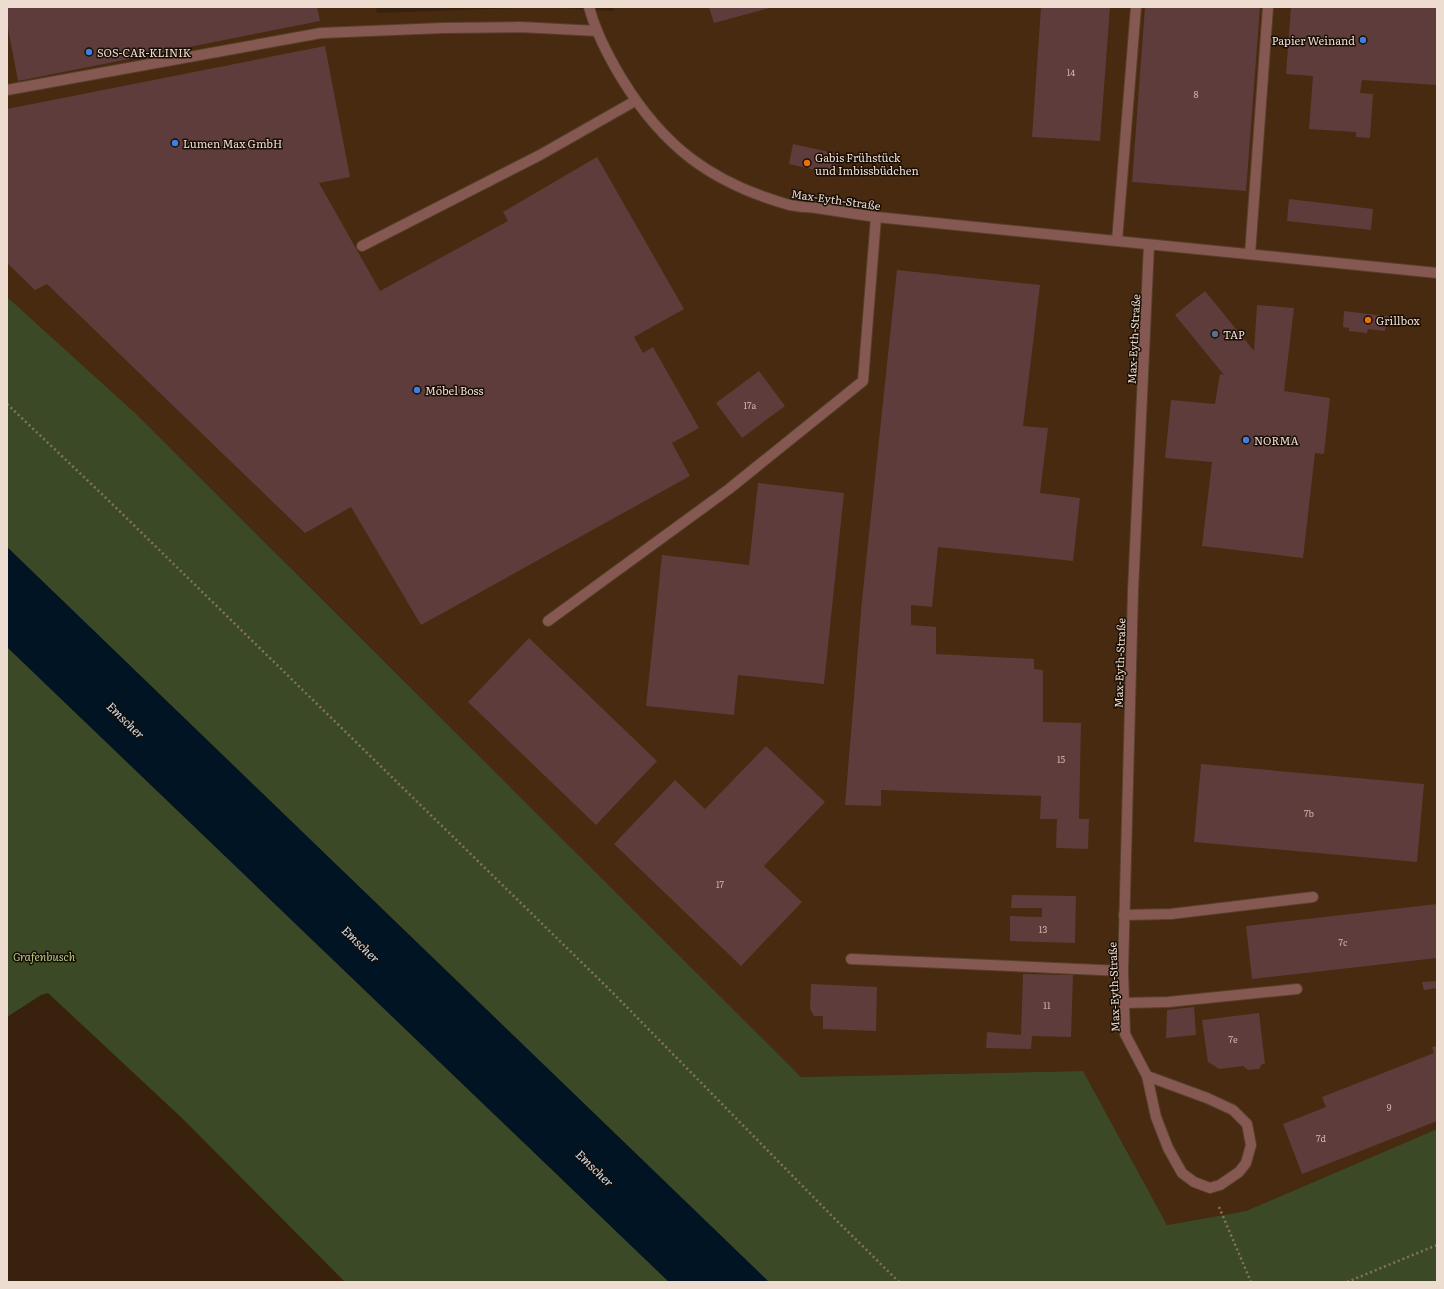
<svg xmlns="http://www.w3.org/2000/svg" width="1444" height="1289" font-family="Literata,serif">
<style>
.built{fill:#472a0f}
.green{fill:#3c4927}
.water{fill:#011424}
.building{fill:#5e3c3b}
.lines{fill:none;stroke-linecap:round;stroke-linejoin:round}
.lane-casing{stroke:#56402c;stroke-width:12}
.street-casing{stroke:#56402c;stroke-width:12}
.path{stroke:#867261;stroke-width:2.5;stroke-dasharray:2 3;stroke-linecap:butt}
.lane{stroke:#855952;stroke-width:10}
.street{stroke:#855952;stroke-width:10}
.shop-dot{fill:#3f7fe0;stroke:#190e06;stroke-width:1.5}
.food-dot{fill:#e8710a;stroke:#190e06;stroke-width:1.5}
.service-dot{fill:#5c6f8a;stroke:#190e06;stroke-width:1.5}
.labels{text-anchor:middle;dominant-baseline:central;stroke-width:3;stroke-linejoin:round;paint-order:stroke}
.number-label{font-size:9px;fill:#c9b5ac}
.poi-label{font-size:11px;fill:#edddd1;stroke:#190e06;text-anchor:start}
.street-label{font-size:11px;fill:#edddd1;stroke:#190e06}
.park-label{font-size:11px;font-style:italic;fill:#b1cc83;stroke:#190e06}
.water-label{font-size:12px;font-style:italic;fill:#c9e2f8;stroke:#190e06}
</style>
<rect width="100%" height="100%" fill="#39220d"/>
<path class="built" d="M7,7H376L377,13L546,7L614,11L613,7H1437V1129L1246,1211L1167,1225L1083,1071L801,1077L153,432L7,298Z"/>
<path class="green" d="M7,297L135,413L801,1077L1083,1071L1167,1225L1246,1211L1437,1129V1282H769L7,547Z
M7,647L669,1282H345L183,1119L48,993L41,995L7,1017Z"/>
<path class="water" d="M7,547L769,1282H669L7,647Z"/>
<path class="building" d="M7,7H317L320,21L18,81L7,23Z
M709,7H773L714,23Z
M1041,7H1110L1100,141L1032,137Z
M1145,7H1260L1246,191L1132,182Z
M1291,7H1437V85L1362,80L1360,93L1373,94L1370,138L1356,137V132L1309,129L1313,76L1286,74Z
M325,46L350,177L319,183L380,291L508,221L503,212L597,157L684,309L634,337L643,353L653,347L699,428L672,443L690,476L421,625L351,507L305,533L47,284L35,290L7,263V109Z
M793,144L838,154L833,174L789,164Z
M1289,199L1373,209L1371,230L1287,221Z
M897,270L1040,285L1023,426L1048,428L1040,493L1080,498L1073,561L938,547L932,607L911,605V625L936,627V654L1034,659V669L1043,670V722L1081,723L1079,819H1089L1088,849L1056,848L1057,819H1040L1041,796L881,790V806L845,805L862,600Z
M1205,291L1254,351L1257,305L1294,308L1284,391L1330,398L1324,454L1315,453L1303,558L1202,546L1212,462L1165,458L1171,400L1215,404L1220,374L1224,375L1175,315Z
M1344,311L1393,317L1392,325L1386,324L1385,331L1368,329L1367,333L1349,331V328L1343,327Z
M759,371L785,406L742,438L716,403Z
M758,483L844,493L824,684L738,675L734,715L646,706L662,555L749,565Z
M529,638L657,761L596,825L468,702Z
M766,746L825,802L764,866L802,902L741,966L614,844L675,780L705,809Z
M1201,764L1424,784L1417,862L1194,842Z
M1012,895L1076,896L1075,943L1010,941V916L1042,917V908H1011Z
M1437,904V958L1252,979L1246,926Z
M1023,974L1073,975L1071,1037L1032,1036L1031,1049L986,1048L987,1032L1021,1035Z
M1437,981V988L1424,990L1422,982Z
M811,984L877,987L876,1031L823,1029V1016H814L810,1009Z
M1194,1007L1196,1035L1166,1038L1167,1010Z
M1259,1013L1265,1064H1262L1259,1069L1248,1070L1243,1066L1219,1069L1208,1062L1202,1020Z
M1437,1046V1121L1302,1174L1283,1124L1326,1107L1322,1097L1434,1053L1432,1047Z"/>
<g class="lines">
<g class="lane-casing">
<path id="lane" d="M7,90L321,33L443,28L520,27L597,31
M1117,241L1136,7
M362,246L540,155L635,101
M1250,254L1268,7
M548,621L729,489L863,381L876,217
M1124,915L1171,914L1313,897
M851,959L1123,971
M1123,1003L1168,1002L1297,989"/>
</g>
<g class="street-casing">
<path id="street" d="M589,7C596,33 608,56 622,79C663,146 710,182 786,204C795,207 806,207 816,208C836,211 856,214 876,217L1437,273
M1147,1076L1207,1098L1233,1110L1247,1124L1251,1145L1246,1163L1239,1172L1220,1185L1210,1188L1194,1182L1182,1173L1168,1148L1156,1117L1147,1076L1125,1034L1123,971L1133,591L1149,245"/>
</g>
<path class="path" d="M7,404L105,497L612,992L832,1216L899,1282
M1219,1207L1251,1282
M1347,1282L1437,1245"/>
<use href="#lane" class="lane"/>
<use href="#street" class="street"/>
</g>
<g class="shop-dot">
<circle cx="1363" cy="40" r="4"/>
<circle cx="89" cy="52" r="4"/>
<circle cx="175" cy="143" r="4"/>
<circle cx="417" cy="390" r="4"/>
<circle cx="1246" cy="440" r="4"/>
</g>
<g class="food-dot">
<circle cx="807" cy="163" r="4"/>
<circle cx="1368" cy="320" r="4"/>
</g>
<circle class="service-dot" cx="1215" cy="334" r="4"/>
<g class="labels">
<g class="number-label">
<text x="1071" y="72">14</text>
<text x="1196" y="94">8</text>
<text x="750" y="405">17a</text>
<text x="1061" y="759">15</text>
<text x="1309" y="813">7b</text>
<text x="720" y="884">17</text>
<text x="1043" y="929">13</text>
<text x="1343" y="942">7c</text>
<text x="1047" y="1005">11</text>
<text x="1233" y="1039">7e</text>
<text x="1389" y="1107">9</text>
<text x="1321" y="1138">7d</text>
</g>
<g class="poi-label">
<text x="1355" y="40" text-anchor="end">Papier Weinand</text>
<text x="97" y="52">SOS-CAR-KLINIK</text>
<text x="183" y="143">Lumen Max GmbH</text>
<text x="815" y="157">Gabis Frühstück<tspan x="815" dy="13">und Imbissbüdchen</tspan></text>
<text x="1376" y="320">Grillbox</text>
<text x="1223" y="334">TAP</text>
<text x="425" y="390">Möbel Boss</text>
<text x="1254" y="440">NORMA</text>
</g>
<g class="street-label">
<text transform="translate(836 199) rotate(8)">Max-Eyth-Straße</text>
<text transform="translate(1133 339) rotate(-87)">Max-Eyth-Straße</text>
<text transform="translate(1119 663) rotate(-88)">Max-Eyth-Straße</text>
<text transform="translate(1113 987) rotate(-92)">Max-Eyth-Straße</text>
</g>
<g class="park-label">
<text x="44" y="956">Grafenbusch</text>
</g>
<g class="water-label">
<text transform="translate(126 720) rotate(44)">Emscher</text>
<text transform="translate(361 944) rotate(44)">Emscher</text>
<text transform="translate(595 1168) rotate(44)">Emscher</text>
</g>
</g>
<rect width="1444" height="1289" fill="none" stroke="#edddd1" stroke-width="16"/>
</svg>
